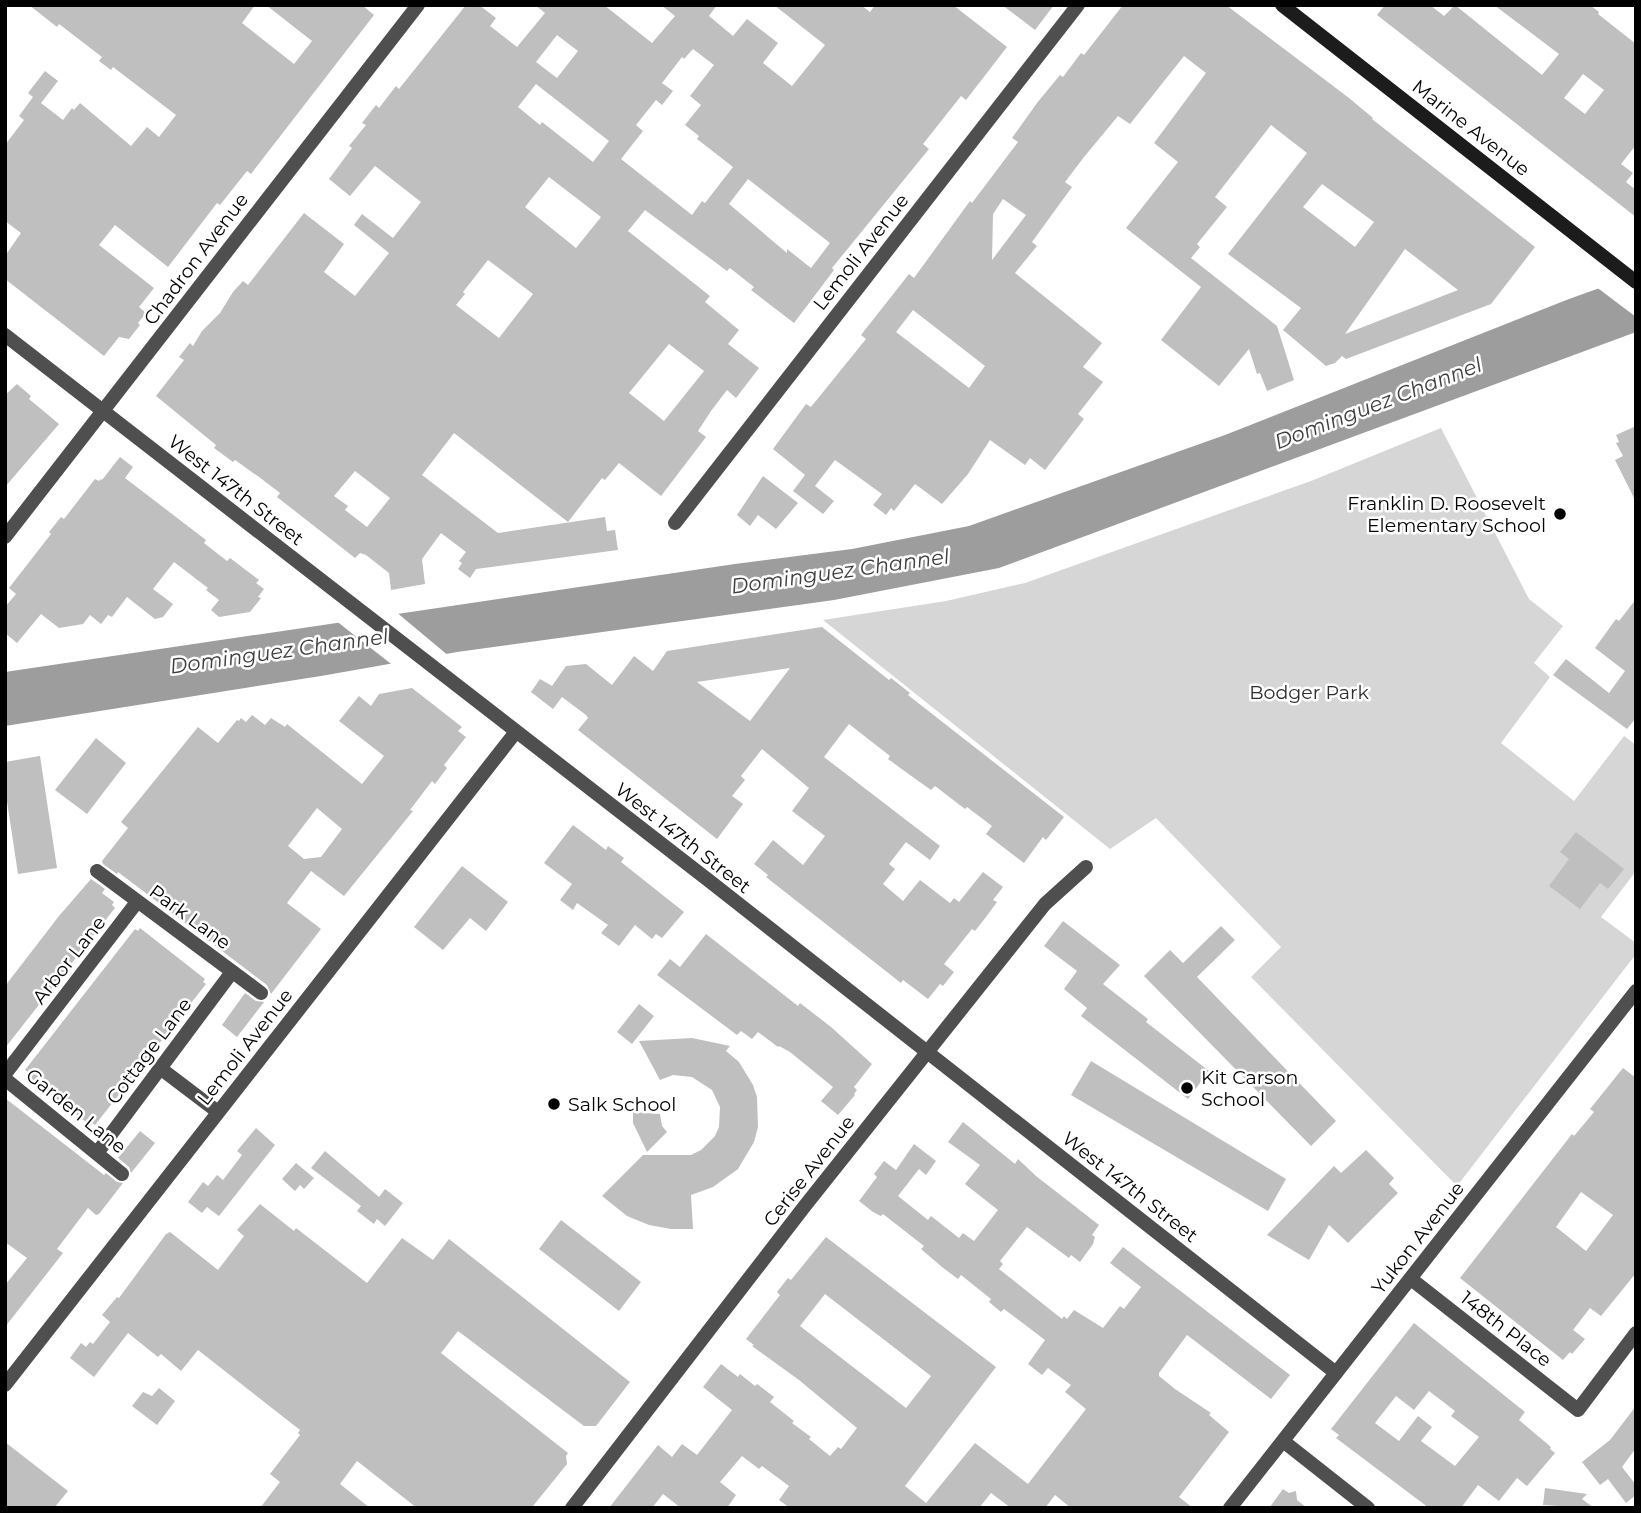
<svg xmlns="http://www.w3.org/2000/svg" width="1641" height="1513" font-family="Montserrat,sans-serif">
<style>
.green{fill:#d6d6d6}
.water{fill:#9d9d9d}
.pier{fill:#fff}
.building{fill:#bfbfbf;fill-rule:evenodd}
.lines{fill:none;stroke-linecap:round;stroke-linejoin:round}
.minor{stroke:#4f4f4f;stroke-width:14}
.tertiary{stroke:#4f4f4f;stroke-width:14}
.secondary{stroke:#1c1c1c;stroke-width:14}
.poi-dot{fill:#000;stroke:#fff;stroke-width:2.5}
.labels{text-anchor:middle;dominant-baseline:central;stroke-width:5;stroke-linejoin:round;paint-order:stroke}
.street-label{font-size:19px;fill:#000;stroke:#fff}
.poi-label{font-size:19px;fill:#000;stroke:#fff;text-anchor:start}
.park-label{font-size:19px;fill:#2d2d2d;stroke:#fff}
.water-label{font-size:21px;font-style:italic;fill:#3e3e3e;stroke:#fff}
</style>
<rect width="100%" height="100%" fill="#fff"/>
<path class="green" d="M1441,428L1529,599L1563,626L1534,663L1550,677L1501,743L1574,801L1624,736L1636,745V871L1601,917L1636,943V954L1457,1186L1251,977L1281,947L1156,818L1110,849L823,620L946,601L1025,583L1311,481Z"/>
<path class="water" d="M1636,275V332L999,568L834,600L457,652L321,676L5,726V672L735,564L852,549L969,526L1225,435L1569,299Z"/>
<path class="pier" d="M1636,272V317L1595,286Z
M395,611L450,657L395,667L335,620Z"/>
<path class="building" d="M29,5H255L242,23L294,64L312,41L266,5H362L374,15L251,174L247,171L220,205L217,203L168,267L115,225L99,245L154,288L139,307L146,313L138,323L140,325L129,339L119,337L104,356L5,279V256L21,233L5,221V145L24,120L19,116L33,97L28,93L45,71L58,81L41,103L63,120L72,108L74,110L80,103L131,146L147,127L159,137L176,115L113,67L111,70L99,61L102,57L59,24L57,27Z
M466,5H479L496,18L490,26L517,47L545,13L535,5H604L652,43L675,16L661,5H717L709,16L733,36L747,19L778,43L763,63L792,86L825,45L774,5H861L870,12L875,5H953L1007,47L966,100L961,96L923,144L929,149L832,268L834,270L794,323L751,290L754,287L730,268L727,271L645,210L628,231L710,296L705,302L739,330L728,344L759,368L736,398L727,390L711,411L698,431L706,437L661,496L619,463L605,480L602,478L568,522L454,433L422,475L498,533L605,517L607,531L615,530L618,550L476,569L470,578L458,569L462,563L459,561L466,552L441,533L422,559L425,584L391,590L389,573L366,555L360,553L355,558L277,497L280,493L259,477L235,460L233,462L214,448L216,445L156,396L184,360L179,357L190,343L193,346L202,331L220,313L233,292L243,281L248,285L304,213L344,244L324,272L355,296L389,253L354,225L362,214L393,238L421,202L375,166L350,196L329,179L352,148L349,146L366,125L362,123L376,105L379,108L396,86L399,89ZM557,35L578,51L557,78L536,62ZM693,49L714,65L690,96L701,105L685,125L699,136L697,139L733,167L705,203L702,201L692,215L621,159L643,131L636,125L656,100L662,105L673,91L662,83L682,57L684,59ZM536,84L609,141L593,162L542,122L540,125L518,107ZM549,177L601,217L576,248L525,207ZM748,179L830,243L811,268L787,249V253L781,248L729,204ZM488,260L533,294L499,338L456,305L465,294L463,292ZM669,344L704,371L664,421L629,393ZM355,471L390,498L367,527L345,510L348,506L334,496Z
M1002,5H1054L1035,30Z
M1123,5H1226L1349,98L1373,118L1372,119L1535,247L1491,304L1346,359L1342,356L1335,363L1326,366L1283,330L1301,308L1228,254L1307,153L1271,125L1215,197L1227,207L1197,244L1200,247L1191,258L1277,326L1294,380L1267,391L1260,373L1257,374L1249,349L1219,386L1161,340L1201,287L1126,228L1178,162L1154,143L1206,73L1184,56L1130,124L1118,116L1084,157L1065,182L1072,187L1032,242L1037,246L1015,273L1102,343L1083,367L1103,382L1078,414L1084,419L1045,470L1030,458L1025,465L990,440L968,474L942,504L915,484L894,511L891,508L886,515L873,505L882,494L835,460L815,486L834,501L823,514L793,491L805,475L773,449L806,404L811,407L866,339L861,335L909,274L914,278L970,201L972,203L1018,142L1012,138L1037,103L1060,75L1063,77L1081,53L1084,55ZM1322,184L1374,222L1355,247L1303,207ZM1003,199L1026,215L992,260L993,214ZM1405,249L1458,290L1345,334ZM913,310L985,366L969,388L896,332Z
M1385,5H1430L1444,16L1455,5L1542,75L1559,54L1494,5H1590L1599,12L1598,14L1636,44V145L1621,164L1633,173L1626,182L1636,190V217L1377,15ZM1583,74L1604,90L1585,114L1564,98Z
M17,384L31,396L29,399L59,424L5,487V395Z
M1636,426V502L1615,460L1623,456L1616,443L1619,442L1616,435Z
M120,457L133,467L125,478L206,540L204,543L227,561L230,558L259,580L256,583L264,589L258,597L261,598L250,612L219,617L211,610L219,600L206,590L208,588L174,562L153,589L173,604L163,617L155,619L127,597L112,617L108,615L101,624L90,615L83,624L59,628L41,614L17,643L5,633V607L16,594L9,588L51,534L49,532L61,517L64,519L95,479L99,481L101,479L102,480Z
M763,476L798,503L776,529L758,515L750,526L737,515Z
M1636,599V718L1627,729L1553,675L1566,659L1609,693L1625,671L1595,648L1616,619L1619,621Z
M822,627L889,680L891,678L910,693L908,695L1064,817L1046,840L1043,837L1024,863L986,834L992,826L967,807L965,809L935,786L931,790L903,770L888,759L890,756L849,724L824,757L940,846L930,860L906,842L889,864L895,869L883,884L903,901L920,880L950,903L954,898L959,902L983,872L1003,887L993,900L997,902L986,917L975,931L972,929L944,964L954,972L943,986L940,984L928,999L903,980L901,983L766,877L768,875L754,864L773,840L803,865L825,836L792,811L809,788L762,749L741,776L745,780L732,796L743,804L717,839L578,730L588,718L586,715L562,697L553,709L531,692L540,679L552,686L566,666L586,664L612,685L634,656L653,671L667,651ZM790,668L750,721L697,682Z
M412,688L462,727L458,731L466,737L444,765L447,768L435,784L432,781L410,810L413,811L344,896L311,871L287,903L321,929L271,994L267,985L118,872L117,874L103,864L102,861L128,828L121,822L198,727L218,743L237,720L239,721L241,718L246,722L252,715L265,725L271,718L285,727L287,724L362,784L384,756L339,721L359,696L371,706L379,694ZM317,808L342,829L321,857L304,859L288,846Z
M96,738L126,763L87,814L55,790Z
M40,756L57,868L18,874L5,788V762Z
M573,825L606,850L608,846L624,858L621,862L684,912L662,938L656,934L652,939L635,925L619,946L601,933L608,925L577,903L573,910L560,900L572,884L544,863Z
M1576,832L1624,869L1608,889L1600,883L1580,909L1549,886L1569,859L1560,852Z
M462,866L508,902L486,931L470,918L443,950L414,927Z
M91,879L105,889L102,893L114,902L112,905L115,908L5,1048V986L59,916Z
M1063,921L1120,965L1103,984L1148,1019L1146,1022L1209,1071L1188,1099L1081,1016L1087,1008L1064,989L1077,971L1044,946Z
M1221,926L1235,940L1197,977L1336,1121L1311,1146L1144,976L1170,950L1183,963Z
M140,928L205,979L203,982L206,984L95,1125L92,1123L91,1126L26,1075L28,1072L25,1070L135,929L138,931Z
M706,934L798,1006L800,1003L831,1027L872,1064L854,1087L857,1090L854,1094L855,1095L838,1115L821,1101L833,1087L790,1052L779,1046L778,1047L758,1032L752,1039L741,1031L737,1035L657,975L670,959L680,967Z
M245,993L256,1001L264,1002L237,1037L222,1025Z
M639,1004L654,1016L632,1044L617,1032Z
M692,1038L730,1046L726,1051L739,1062L753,1085L757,1097L758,1127L754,1142L738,1169L713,1187L691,1195L693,1229H671L649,1225L627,1216L602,1196L643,1155H691L701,1150L715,1136L719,1127L720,1107L712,1090L692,1077L673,1075L660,1080L639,1041Z
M1091,1061L1286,1179L1268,1211L1071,1095Z
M1623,1068L1636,1078V1273L1601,1316L1590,1308L1573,1330L1585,1339L1572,1354L1570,1352L1563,1360L1460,1278L1572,1134L1574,1136L1594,1112L1590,1109ZM1581,1192L1613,1215L1586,1251L1556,1227Z
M5,1098L104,1175L106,1173L117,1182L123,1183L99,1214L96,1215L88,1208L57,1249L63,1253L5,1327V1285L27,1258L5,1242Z
M633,1112L660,1114L662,1126L667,1132L647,1152L633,1123Z
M963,1122L1015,1164L1018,1159L1036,1176L1099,1225L1092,1235L1095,1237L1093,1244L1080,1262L1071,1255L1069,1258L1027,1227L1000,1261L1003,1264L999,1269L1062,1319L1064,1316L1067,1319L1074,1310L1103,1328L1120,1306L1124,1309L1141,1287L1110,1263L1123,1247L1290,1375L1271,1399L1187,1335L1159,1373V1376L1175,1389L1211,1413L1209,1415L1229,1432L1179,1497L1193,1508H1071L1055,1495L1045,1508H1011L991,1493L979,1508H790L779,1500L789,1486L762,1466L759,1469L742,1456L720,1482L736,1495L727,1508H681L663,1494L652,1508H609L658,1445L672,1457L682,1444L697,1455L732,1410L703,1387L721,1364L738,1377L740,1374L755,1386L757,1384L774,1397L770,1402L794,1421L792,1423L811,1437L809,1439L830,1456L838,1447L841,1449L857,1428L799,1380L752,1346L754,1345L746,1339L780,1295L777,1292L788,1278L791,1280L826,1237L996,1367L905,1486L926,1503L975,1443L1028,1484L1086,1409L1065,1392L1071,1385L1048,1368L1042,1375L1028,1364L1045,1340L1004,1309L1001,1312L989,1302L991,1299L961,1275L958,1279L942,1267L921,1249L924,1246L883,1214L881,1216L873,1212L859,1201L877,1177L874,1174L884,1161L896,1170L914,1144L936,1161L926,1175L919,1169L898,1196L928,1220L931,1216L959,1238L963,1233L974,1241L998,1210L965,1184L980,1165L948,1142ZM825,1294L931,1376L906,1408L800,1326Z
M256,1128L275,1145L219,1216L207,1207L202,1213L188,1202L203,1182L208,1186L217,1175L223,1180L242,1155L237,1151Z
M140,1131L155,1143L131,1173L129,1167L118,1158Z
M1366,1150L1394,1178L1389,1184L1398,1193L1348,1243L1329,1225L1309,1260L1267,1235L1334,1166L1341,1173Z
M325,1151L379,1197L385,1189L403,1203L385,1226L377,1219L374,1224L357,1211L361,1206L311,1168Z
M296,1163L314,1178L304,1189L300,1185L295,1191L282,1179Z
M260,1204L294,1231L296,1228L367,1283L402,1238L433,1260L449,1239L630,1382L596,1426H584L458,1331L441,1353L568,1453L566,1456L567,1464L533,1506L417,1508L357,1461L340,1484L370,1508H260L280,1482L270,1474L300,1435L298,1433L300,1430L198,1350L181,1371L161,1354L158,1357L128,1333L94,1377L70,1358L81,1343L86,1347L90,1342L93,1344L110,1322L102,1315L117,1297L119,1298L166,1234L170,1232L218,1270L244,1236L237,1230Z
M561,1220L641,1282L619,1311L539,1249Z
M1414,1323L1525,1412L1519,1420L1551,1447L1550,1449L1555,1453L1527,1486L1517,1478L1499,1501L1478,1485L1461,1508H1429L1336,1438L1339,1435L1331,1429ZM1429,1391L1455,1411L1451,1416L1479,1437L1455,1466L1421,1441L1432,1427L1418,1416L1399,1441L1375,1423L1396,1396L1414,1410Z
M159,1388L175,1401L157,1425L132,1406L143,1392L152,1396Z
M1636,1406V1448L1622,1467L1636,1485V1495L1626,1503L1608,1479L1600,1485L1582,1462L1610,1440Z
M5,1442L68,1491L54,1508H5Z
M1545,1488L1587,1494L1582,1499L1594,1508L1543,1505Z
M1283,1489L1289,1493L1296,1491L1297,1500L1307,1508H1269Z"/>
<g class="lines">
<path class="minor" d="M675,523L1078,5
M5,537L418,5
M97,871L261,993
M160,1068L218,1112
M5,1074L137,902
M5,1079L122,1174
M97,1153L232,972
M1411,1279L1578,1410L1636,1333
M5,1385L515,733
M1283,1441L1368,1508
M572,1508L804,1207L1045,904L1086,867
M1230,1508L1636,991"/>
<path class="tertiary" d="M5,335L712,883L1336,1373"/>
<path class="secondary" d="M1282,5L1636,282"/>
</g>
<g class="poi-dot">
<circle cx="1560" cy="514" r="7"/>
<circle cx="1187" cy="1088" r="7"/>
<circle cx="554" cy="1104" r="7"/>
</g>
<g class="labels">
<g class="street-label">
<text transform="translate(1471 128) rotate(38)">Marine Avenue</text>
<text transform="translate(861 252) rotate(-52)">Lemoli Avenue</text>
<text transform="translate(196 259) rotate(-53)">Chadron Avenue</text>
<text transform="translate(236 490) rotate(38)">West 147th Street</text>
<text transform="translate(683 838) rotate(38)">West 147th Street</text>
<text transform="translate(190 917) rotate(36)">Park Lane</text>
<text transform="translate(69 960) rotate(-52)">Arbor Lane</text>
<text transform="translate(245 1047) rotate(-52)">Lemoli Avenue</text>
<text transform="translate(149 1051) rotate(-53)">Cottage Lane</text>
<text transform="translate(76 1111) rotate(39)">Garden Lane</text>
<text transform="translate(809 1171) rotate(-52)">Cerise Avenue</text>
<text transform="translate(1130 1187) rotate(38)">West 147th Street</text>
<text transform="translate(1418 1238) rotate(-52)">Yukon Avenue</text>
<text transform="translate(1506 1329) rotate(38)">148th Place</text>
</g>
<g class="poi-label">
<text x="1546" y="503" text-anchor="end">Franklin D. Roosevelt<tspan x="1546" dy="22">Elementary School</tspan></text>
<text x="1201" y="1077">Kit Carson<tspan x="1201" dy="22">School</tspan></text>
<text x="568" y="1104">Salk School</text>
</g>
<g class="park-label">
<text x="1309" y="692">Bodger Park</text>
</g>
<g class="water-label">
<text transform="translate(1378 403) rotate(-21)">Dominguez Channel</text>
<text transform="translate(840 571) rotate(-8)">Dominguez Channel</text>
<text transform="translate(279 651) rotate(-8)">Dominguez Channel</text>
</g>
</g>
<rect width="1641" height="1513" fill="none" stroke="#000000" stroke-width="14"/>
</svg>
